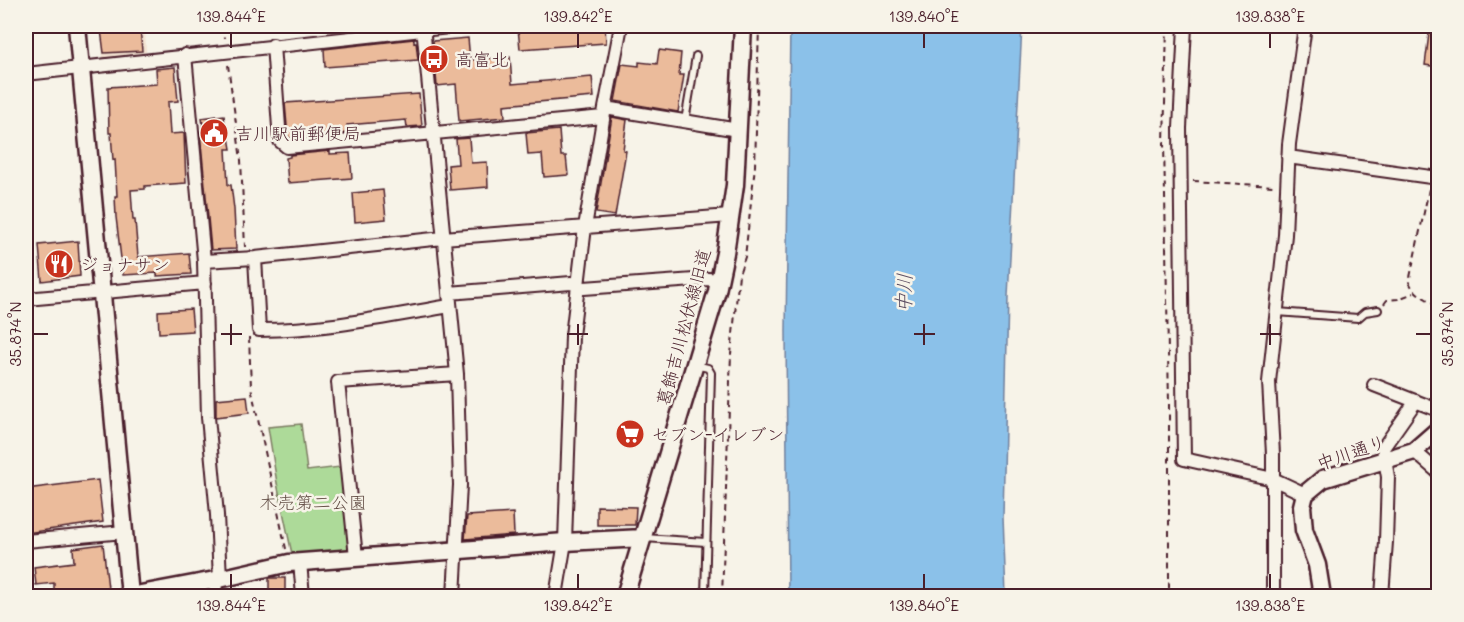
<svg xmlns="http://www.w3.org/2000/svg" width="1464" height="622" font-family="Mali,'Klee One',sans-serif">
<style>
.built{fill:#f3e2d1}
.green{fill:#adda99;stroke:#7c7c62;stroke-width:1.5}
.water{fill:#8bc1e9;stroke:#71809d;stroke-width:1.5}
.building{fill:#ebbb9b;stroke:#4a1f2b;stroke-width:1.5}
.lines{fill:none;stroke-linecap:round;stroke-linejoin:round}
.lane-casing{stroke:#4a1f2b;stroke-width:10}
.street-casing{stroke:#4a1f2b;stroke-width:16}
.secondary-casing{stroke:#4a1f2b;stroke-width:21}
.path{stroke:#4a1f2b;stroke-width:2;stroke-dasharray:6 4.5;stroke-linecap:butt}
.lane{stroke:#f7f3e8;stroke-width:6}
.street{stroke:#f7f3e8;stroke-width:12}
.secondary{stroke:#f7f3e8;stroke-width:16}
.ticks{fill:none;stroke:#4a1f2b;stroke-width:2}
.labels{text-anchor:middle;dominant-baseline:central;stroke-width:5;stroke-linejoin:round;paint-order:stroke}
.poi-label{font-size:18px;fill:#4a1f2b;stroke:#f7f3e8;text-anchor:start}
.street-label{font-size:18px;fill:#4a1f2b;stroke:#f7f3e8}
.park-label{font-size:18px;fill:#634e46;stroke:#f7f3e8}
.water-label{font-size:20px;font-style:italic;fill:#5e5064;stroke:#f7f3e8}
.neatline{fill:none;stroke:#4a1f2b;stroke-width:2}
.ticks-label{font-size:15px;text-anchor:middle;fill:#4a1f2b}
</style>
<rect width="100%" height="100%" fill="#f7f3e8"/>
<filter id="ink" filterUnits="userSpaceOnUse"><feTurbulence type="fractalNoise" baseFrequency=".0167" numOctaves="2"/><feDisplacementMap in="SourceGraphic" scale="12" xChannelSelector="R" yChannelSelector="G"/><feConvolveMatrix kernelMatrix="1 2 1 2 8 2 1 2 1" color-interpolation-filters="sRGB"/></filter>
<g filter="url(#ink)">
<path class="built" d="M101,26H157L145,28L146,52L103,59Z"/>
<path class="green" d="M301,424L307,471L340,467L351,547L346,552L292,554L277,483L268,427Z"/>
<path class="water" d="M790,26H1022L1008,296L1003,517L1006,596H788L786,331Z"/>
<path class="building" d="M553,26H605L606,43L520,49L518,28Z
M1430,26H1438V67L1425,65Z
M140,27L142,51L104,53L101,30Z
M468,38L470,60L510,57L512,84L592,77L594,97L504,105L505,117L459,121L456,84L437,86L433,41Z
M414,39V43L416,42L418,60L325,67L324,49Z
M659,50L681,53L679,75H684L678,112L615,101L622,64L639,66V62L657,64Z
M175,67L178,101L168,102L170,134L184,133L186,183L145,186V189L131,190L133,220H135L138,257L189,253L191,274L157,276V273L123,275L116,217L115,196H117L115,159L113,160L111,133H109L108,87L157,84L156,69Z
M419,94L422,126L407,127L406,120L347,125L348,133L290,138L288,137L285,103Z
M224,115L226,137H229L231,149H226L228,185H231L234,209L236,249L211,250L200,132H204L202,118Z
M612,117L627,120L623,150L626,151L615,216L596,213Z
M559,130L561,156H566L568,175L544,177L542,154L528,155L526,133Z
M469,138L471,163L487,162L488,187L450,190L448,165L458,164L456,139Z
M330,151V154L350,153L352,178L288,183L286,158L290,157V155Z
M383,190L386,219L355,222L353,193Z
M78,241L80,276L42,281L39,245Z
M191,309L193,331L159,333L158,311Z
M247,396L249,413L216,417V399Z
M98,480L103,522L26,533V489Z
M597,506L636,507L635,525H597Z
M513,513L514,535L465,539L467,516Z
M103,544L109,597H54V583L36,585L34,567L74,562L73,548Z
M269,578H285V597H269Z"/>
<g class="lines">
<g class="lane-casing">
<path id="lane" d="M685,121L696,56
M1277,312L1358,318L1365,312L1378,310
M695,365L708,368L711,373L705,596
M644,538L706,542"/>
</g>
<g class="street-casing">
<path id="street" d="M423,26L457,374L460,485L454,596
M1185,26L1180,128L1184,459L1273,479L1305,494
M273,45L280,141L287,147L603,117
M185,55L204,261L208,417L217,515L220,579
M26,74L458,26
M605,108L738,130
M1288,157L1438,178
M255,258L259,330C325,330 385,317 450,306
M204,261L255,258L443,238L730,216
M449,293L571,283L584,288L708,279L719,280
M26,299L205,283
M1374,385L1438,410
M1414,451L1438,472
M26,541L124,532
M356,557L338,382L457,374
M300,562L303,596
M215,580L216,596
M556,596L565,542L572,336L585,227L605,108L621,26
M1273,596V454L1269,382L1285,235L1289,144L1305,26
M1382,596L1386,542L1388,477L1383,448L1416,401"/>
</g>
<g class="secondary-casing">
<path id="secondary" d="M77,26L130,596
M130,596L215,580L289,563L565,542L643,538
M625,596L701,344L717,291L725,253L735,185L743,26
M1322,596L1317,565L1304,530L1302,506L1305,494L1323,479L1414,451L1438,430"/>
</g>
<path class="path" d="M224,26L225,38
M1167,26L1164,143L1169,404V596
M228,65L241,160L245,247
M1193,181L1274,186
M1429,189L1409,282C1417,298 1427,296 1438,309
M1384,304L1387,300L1398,299L1414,293
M249,337L251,387L286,549
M722,596L731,354L739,274L745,257L755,166L759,26"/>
<use href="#lane" class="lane"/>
<use href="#street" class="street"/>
<use href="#secondary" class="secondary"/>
</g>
</g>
<path class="ticks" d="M231,33V48M578,33V48M924,33V48M1270,33V48M231,324V345M578,324V345M924,324V345M1270,324V345M33,334H48M221,334H242M567,334H588M914,334H935M1260,334H1281M1416,334H1431M231,574V589M578,574V589M924,574V589M1270,574V589"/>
<defs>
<g id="bus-disc" transform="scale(1.5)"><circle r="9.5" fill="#c8321e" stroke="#f7f3e8"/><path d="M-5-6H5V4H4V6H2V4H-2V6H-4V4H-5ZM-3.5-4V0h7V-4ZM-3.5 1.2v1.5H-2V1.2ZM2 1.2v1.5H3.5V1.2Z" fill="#fff"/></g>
<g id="civic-disc" transform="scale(1.5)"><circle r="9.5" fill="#c8321e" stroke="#f7f3e8"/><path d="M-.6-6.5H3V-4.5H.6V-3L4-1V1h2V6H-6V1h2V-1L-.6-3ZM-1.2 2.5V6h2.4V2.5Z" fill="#fff"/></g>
<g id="restaurant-disc" transform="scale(1.5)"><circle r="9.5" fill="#c8321e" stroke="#f7f3e8"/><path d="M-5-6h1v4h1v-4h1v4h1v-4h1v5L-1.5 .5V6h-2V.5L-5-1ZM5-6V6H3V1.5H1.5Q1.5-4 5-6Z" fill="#fff"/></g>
<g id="supermarket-disc" transform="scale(1.5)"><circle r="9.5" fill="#c8321e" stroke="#f7f3e8"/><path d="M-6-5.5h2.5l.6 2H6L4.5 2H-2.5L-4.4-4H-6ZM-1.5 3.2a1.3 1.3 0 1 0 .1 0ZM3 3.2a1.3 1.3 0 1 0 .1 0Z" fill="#fff"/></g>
</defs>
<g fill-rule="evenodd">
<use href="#bus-disc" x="434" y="59"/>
<use href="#civic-disc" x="214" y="133"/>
<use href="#restaurant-disc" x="59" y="264"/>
<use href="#supermarket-disc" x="630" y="434"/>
</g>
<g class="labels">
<g class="poi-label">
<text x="455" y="59">高富北</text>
<text x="235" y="133">吉川駅前郵便局</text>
<text x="80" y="264">ジョナサン</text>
<text x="651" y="434">セブン-イレブン</text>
</g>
<g class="street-label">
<text transform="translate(683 327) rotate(-75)">葛飾吉川松伏線旧道</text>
<text transform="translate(1351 452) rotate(-19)">中川通り</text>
</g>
<g class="park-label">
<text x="313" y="502">木売第二公園</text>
</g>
<g class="water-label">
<text transform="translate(903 293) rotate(-88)">中川</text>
</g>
</g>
<rect width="1464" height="622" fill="none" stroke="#f7f3e8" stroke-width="66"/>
<rect x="33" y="33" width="1398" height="556" class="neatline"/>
<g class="ticks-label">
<text x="231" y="22">139.844°E</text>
<text x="578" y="22">139.842°E</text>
<text x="924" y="22">139.840°E</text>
<text x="1270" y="22">139.838°E</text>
<text transform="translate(1448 334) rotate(-90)" y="5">35.874°N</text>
<text transform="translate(16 334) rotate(-90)" y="5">35.874°N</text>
<text x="231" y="611">139.844°E</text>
<text x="578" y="611">139.842°E</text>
<text x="924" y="611">139.840°E</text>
<text x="1270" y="611">139.838°E</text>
</g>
</svg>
